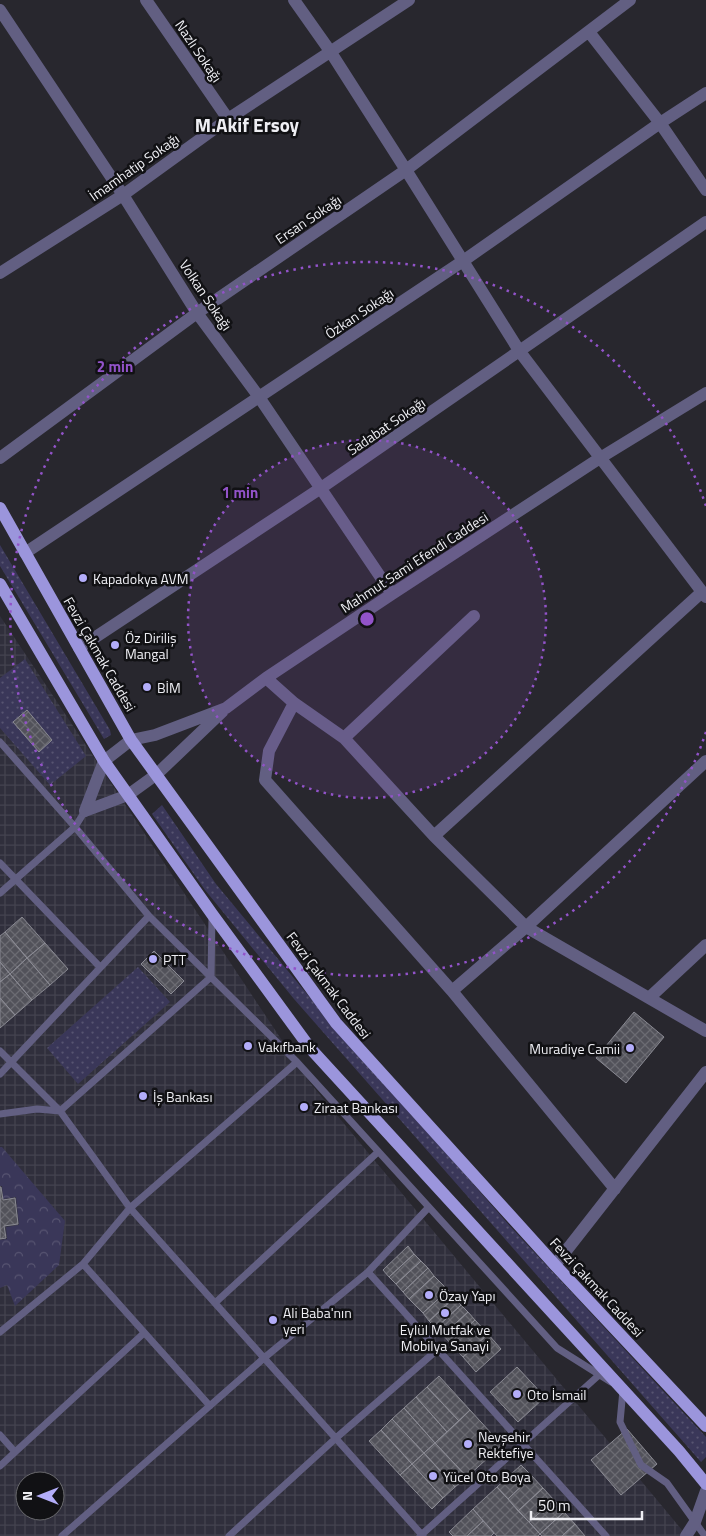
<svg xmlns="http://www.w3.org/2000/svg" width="706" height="1536" font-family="'Titillium Web',sans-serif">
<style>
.industrial{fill:url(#industrial-grid);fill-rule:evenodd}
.grass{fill:url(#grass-dots)}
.forest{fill:url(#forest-crowns)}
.building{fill:url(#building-cross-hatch);stroke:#8a8a93}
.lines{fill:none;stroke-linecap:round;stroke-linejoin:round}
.lane{stroke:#625f82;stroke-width:7}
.street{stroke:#625f82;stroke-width:12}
.primary{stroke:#9b95dc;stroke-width:12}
.ring{fill:none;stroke:#9253c9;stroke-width:2.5;stroke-dasharray:2.5 5}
.poi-dot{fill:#b3adf9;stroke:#111114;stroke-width:2}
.labels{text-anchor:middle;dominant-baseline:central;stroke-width:5;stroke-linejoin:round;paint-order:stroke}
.street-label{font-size:14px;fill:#eeeef3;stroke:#111114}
.poi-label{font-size:14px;fill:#eeeef3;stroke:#111114;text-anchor:start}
.district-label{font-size:19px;font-weight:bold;fill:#eeeef3;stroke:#111114}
.centre{fill:#9253c9;stroke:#111114;stroke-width:2.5}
.ring-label{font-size:15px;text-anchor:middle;font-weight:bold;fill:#9253c9;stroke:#111114;stroke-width:5;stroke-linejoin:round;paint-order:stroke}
</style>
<defs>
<pattern id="industrial-grid" width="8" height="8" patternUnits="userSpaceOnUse" patternTransform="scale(1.25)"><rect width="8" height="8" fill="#302f3c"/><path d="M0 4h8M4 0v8" fill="none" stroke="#44434f"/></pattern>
<pattern id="grass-dots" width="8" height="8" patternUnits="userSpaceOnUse" patternTransform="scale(1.25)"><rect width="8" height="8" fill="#3a3759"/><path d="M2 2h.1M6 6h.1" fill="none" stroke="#575471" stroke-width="1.8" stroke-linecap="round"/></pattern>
<pattern id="forest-crowns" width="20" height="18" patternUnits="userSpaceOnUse" patternTransform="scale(1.25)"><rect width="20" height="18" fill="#3a3759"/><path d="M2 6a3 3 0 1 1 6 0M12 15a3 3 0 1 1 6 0" fill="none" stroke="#575471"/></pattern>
<pattern id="building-cross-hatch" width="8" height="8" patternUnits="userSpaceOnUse" patternTransform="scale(1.25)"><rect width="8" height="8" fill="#52525a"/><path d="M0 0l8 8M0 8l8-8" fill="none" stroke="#6b6b72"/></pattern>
</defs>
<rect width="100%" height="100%" fill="#28272e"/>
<path class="industrial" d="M0,616L311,1084L687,1536H0ZM25,1481H55V1511H25Z"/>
<path class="grass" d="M0,545L110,730L111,735L104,739L0,566Z
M25,659L86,756L50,785L0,728V678Z
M162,805L216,884L307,994L509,1225L706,1437V1457L701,1462L294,999L205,890L152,814Z
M138,967L170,1002L78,1084L47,1048Z"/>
<path class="forest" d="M0,1147H2L65,1221L59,1265L15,1306L7,1285L0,1288V1240L7,1239L6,1227L19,1225L16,1197L3,1199L2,1186H0Z"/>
<path class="building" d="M27,710L52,740L39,752L13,722Z
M22,917L45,943L27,958L5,932Z
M5,932L27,958L10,974L0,962V936Z
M45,943L68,969L50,985L27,958Z
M154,951L184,981L171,994L141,964Z
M27,958L50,985L32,1000L10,974Z
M0,962L10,974L0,982Z
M10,974L32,1000L15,1015L0,998V982Z
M0,998L15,1015L0,1028Z
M634,1012L664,1037L626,1083L596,1058Z
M0,1187H1L3,1200L15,1198L18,1224L4,1226L6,1238L0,1239Z
M408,1246L414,1254L389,1277L383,1270Z
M414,1254L421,1261L396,1284L389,1277Z
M421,1261L428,1268L403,1292L396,1284Z
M428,1268L434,1276L409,1299L403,1292Z
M434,1276L448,1290L423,1313L409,1299Z
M448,1290L454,1298L429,1321L423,1313Z
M454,1298L461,1305L436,1328L429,1321Z
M461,1305L468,1312L443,1335L436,1328Z
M468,1312L475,1320L450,1343L443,1335Z
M475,1320L488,1334L463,1357L450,1343Z
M488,1334L501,1349L476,1372L463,1357Z
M517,1367L545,1397L518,1422L490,1392Z
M439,1376L470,1410L459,1421L427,1387Z
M427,1387L459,1421L447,1432L416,1397Z
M416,1397L447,1432L435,1443L404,1408Z
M404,1408L435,1443L424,1453L392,1419Z
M470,1410L502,1445L467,1477L435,1443Z
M392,1419L424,1453L412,1464L381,1430Z
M627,1429L657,1464L621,1495L591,1460Z
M381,1430L412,1464L400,1475L369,1441Z
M435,1443L467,1477L455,1487L424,1453Z
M424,1453L455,1487L443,1498L412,1464Z
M412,1464L443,1498L432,1509L400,1475Z
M521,1465L532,1476L508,1499L497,1487Z
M532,1476L543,1488L518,1511L508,1499Z
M497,1487L540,1534L538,1536H497L473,1509Z
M543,1488L554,1500L529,1522L518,1511Z
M554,1500L564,1512L540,1534L529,1522Z
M473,1509L483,1521L467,1536H453L449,1532Z
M564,1512L575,1524L562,1536H542L540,1534Z
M483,1521L494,1533L491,1536H467Z
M575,1524L585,1536H562Z"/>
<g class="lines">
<path class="lane" d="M0,742L75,827L149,916L297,1062L557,1348L611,1382
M0,863L100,967
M0,893L75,827L85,811
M0,1051L60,1111L130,1208L423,1536
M0,1074L149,916
M0,1114L37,1109L60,1111L211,977L212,917
M83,1264L210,1406
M368,1272L606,1536
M215,1303L378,1152
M0,1332L83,1264L130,1208L297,1062
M623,1390L620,1422L641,1465L667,1483L705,1536
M0,1435L15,1452
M0,1466L144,1333
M62,1536L264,1358L368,1272L428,1208
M229,1536L336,1438L437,1350
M420,1536L599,1375"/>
<path class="street" d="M146,0L228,119
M294,0L330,51L406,170L520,352L706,597
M0,10L123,195L197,313L259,397L392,594
M589,32L660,123L706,190
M0,273L123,195L228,119L409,0
M0,458L197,313L406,170L630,0
M25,553L463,261L660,123L706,93
M79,648L321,488L706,222
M266,678L294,703L344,738L434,836L526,927L706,1031
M294,703L269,751L265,780L452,991L615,1189
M344,738L474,616
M85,811L104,761L131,740L155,735L226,708L266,678L392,594L600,458L706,393
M85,811L128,795L157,774L222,712
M434,836L702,592
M452,991L526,927L706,761
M649,998L706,945
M555,1265L706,1072
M686,1536L695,1522L706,1491"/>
<path class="primary" d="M0,508L131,740L336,1023L555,1265L706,1426
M0,584L104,761L212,914L310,1048L679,1451L706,1484"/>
</g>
<circle cx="367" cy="619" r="179" fill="#9253c9" fill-opacity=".12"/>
<g class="ring">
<circle cx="367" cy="619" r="179"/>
<path d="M706 732A357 357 0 1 1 706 506"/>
</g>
<g class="poi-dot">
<circle cx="83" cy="578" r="5"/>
<circle cx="115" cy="645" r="5"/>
<circle cx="147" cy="687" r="5"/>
<circle cx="153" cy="959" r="5"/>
<circle cx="248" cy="1046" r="5"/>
<circle cx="630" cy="1048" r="5"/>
<circle cx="143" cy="1096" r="5"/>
<circle cx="304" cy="1107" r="5"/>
<circle cx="429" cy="1295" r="5"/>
<circle cx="445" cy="1313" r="5"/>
<circle cx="273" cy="1320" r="5"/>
<circle cx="517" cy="1394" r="5"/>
<circle cx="468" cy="1444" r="5"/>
<circle cx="433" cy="1476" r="5"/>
</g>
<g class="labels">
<g class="street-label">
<text transform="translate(199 51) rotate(56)">Nazlı Sokağı</text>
<text transform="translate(134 167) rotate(-35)">İmamhatip Sokağı</text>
<text transform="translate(308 219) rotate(-34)">Ersan Sokağı</text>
<text transform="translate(206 295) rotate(56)">Volkan Sokağı</text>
<text transform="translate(359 313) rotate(-34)">Özkan Sokağı</text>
<text transform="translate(386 426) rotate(-34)">Sadabat Sokağı</text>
<text transform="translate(414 562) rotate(-33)">Mahmut Sami Efendi Caddesi</text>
<text transform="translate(100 654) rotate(60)">Fevzi Çakmak Caddesi</text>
<text transform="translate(329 985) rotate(53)">Fevzi Çakmak Caddesi</text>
<text transform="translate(597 1287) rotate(47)">Fevzi Çakmak Caddesi</text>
</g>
<g class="poi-label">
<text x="93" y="578">Kapadokya AVM</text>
<text x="125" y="637">Öz Diriliş<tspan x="125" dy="16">Mangal</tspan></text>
<text x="157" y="687">BİM</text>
<text x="163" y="959">PTT</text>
<text x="258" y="1046">Vakıfbank</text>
<text x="620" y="1048" text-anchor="end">Muradiye Camii</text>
<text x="153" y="1096">İş Bankası</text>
<text x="314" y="1107">Ziraat Bankası</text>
<text x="439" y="1295">Özay Yapı</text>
<text x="283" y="1312">Ali Baba'nın<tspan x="283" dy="16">yeri</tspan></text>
<text x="445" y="1329" text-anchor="middle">Eylül Mutfak ve<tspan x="445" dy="16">Mobilya Sanayi</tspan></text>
<text x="527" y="1394">Oto İsmail</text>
<text x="478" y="1436">Nevşehir<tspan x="478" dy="16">Rektefiye</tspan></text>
<text x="443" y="1476">Yücel Oto Boya</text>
</g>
<g class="district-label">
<text x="247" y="124">M.Akif Ersoy</text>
</g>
</g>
<circle cx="367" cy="619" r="8" class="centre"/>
<g class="ring-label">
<text x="115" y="372">2 min</text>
<text x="240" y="498">1 min</text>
</g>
<g transform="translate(40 1496) rotate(270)"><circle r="24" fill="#111114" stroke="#69696d"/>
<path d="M0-4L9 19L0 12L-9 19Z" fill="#b3adf9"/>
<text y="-8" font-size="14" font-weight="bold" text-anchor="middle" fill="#eeeef3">N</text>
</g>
<path d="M531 1511v8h111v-8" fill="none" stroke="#eeeef3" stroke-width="2.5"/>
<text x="538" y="1511" font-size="15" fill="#eeeef3" stroke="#111114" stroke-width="4" paint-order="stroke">50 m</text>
</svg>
